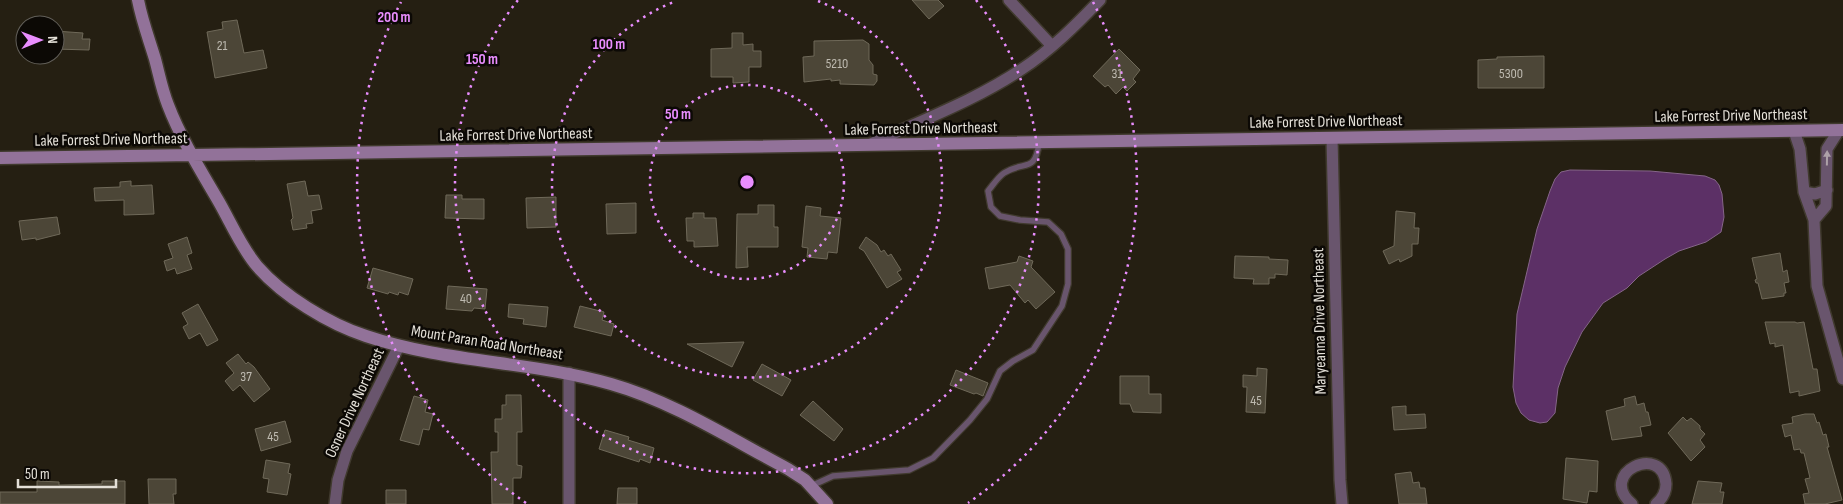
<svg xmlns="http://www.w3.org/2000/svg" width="1843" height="504" font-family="'Sofia Sans Condensed',sans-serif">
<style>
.water{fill:#5c3066;stroke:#856588}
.building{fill:#4c4637;stroke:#6f6959}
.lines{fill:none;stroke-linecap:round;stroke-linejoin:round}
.lane-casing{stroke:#403a2e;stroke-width:8}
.street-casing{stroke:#403a2e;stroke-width:14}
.secondary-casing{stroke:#403a2e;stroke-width:15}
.lane{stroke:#69556d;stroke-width:5.5}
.street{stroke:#69556d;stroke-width:11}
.secondary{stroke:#927299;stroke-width:12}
.oneway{fill:#ada1a8}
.ring{fill:none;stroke:#e98dfe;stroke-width:2.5;stroke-dasharray:2.5 5}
.labels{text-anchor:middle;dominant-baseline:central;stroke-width:5;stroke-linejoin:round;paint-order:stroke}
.number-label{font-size:14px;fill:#bebab0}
.street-label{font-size:16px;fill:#e4e0d8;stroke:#0c0905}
.centre{fill:#e98dfe;stroke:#0c0905;stroke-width:2.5}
.ring-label{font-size:15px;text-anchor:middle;font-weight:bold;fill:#e98dfe;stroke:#0c0905;stroke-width:5;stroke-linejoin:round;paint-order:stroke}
</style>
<rect width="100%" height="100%" fill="#251f12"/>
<path class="water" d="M1570,170L1650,171L1705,176L1715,180L1719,185L1722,194L1724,217L1721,232L1706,242L1679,251L1665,259L1639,276L1627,288L1603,303L1582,332L1565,367L1558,388L1555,413L1547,422L1540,423L1529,420L1521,413L1516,403L1513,387L1517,314L1537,229L1550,191L1555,179L1561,172Z"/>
<path class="building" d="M912,0H938L944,6L929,19Z
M237,20L244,53L263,50L267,68L215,78L207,32L223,29L222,22Z
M55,31L83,33L82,39H90L89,50L55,49Z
M732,33H743V45L753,44V51H761V67H749V82L733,83V77H711V49L732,48Z
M863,40L869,44V60L873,65V74L877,75V81L874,85L840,84V80L831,81V79L804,82L803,57L814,56V41Z
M1119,49L1140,70L1133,79L1136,82L1127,91L1123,87L1116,94L1108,85L1105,87L1093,76Z
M1544,56V88H1478V60L1497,59V57Z
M131,181V186L152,185L154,214L124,215V200L95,201L94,188L120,187V182Z
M305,181L308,196L319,195L322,209L311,211L313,223L306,224L307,228L293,230L291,220L293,218L287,184Z
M446,195H462V199H484V219L445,218Z
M556,197V227L527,228L526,198Z
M636,203V233L607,234L606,204Z
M758,205H774V227H778V247H747L748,267L736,268L737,214H758Z
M806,206L821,208L820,216L841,218L837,253L828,252L827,259L807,257L808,248L802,247Z
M1396,211L1415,213L1414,228H1419L1418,244H1412V256L1400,262L1399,259L1389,264L1383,251L1394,246Z
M693,213H704V218H716L718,246L694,247V241H687L686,218H693Z
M57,217L60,234L36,240V238L22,240L19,221Z
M187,237L192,253L187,255L192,269L177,274L175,268L167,271L164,261L173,258L168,244Z
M866,237L877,245L881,252L884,250L888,256L891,254L901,270L897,272L902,279L887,288L864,251L859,248Z
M1780,253L1783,272L1787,270L1789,282L1784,283L1786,293H1784V296L1762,299L1758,283H1756L1755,280L1757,279L1752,258Z
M1019,256L1033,261L1031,267L1055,292L1036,309L1028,300L1025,303L1010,285L989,289L985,268L1017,262Z
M1235,256L1269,257V259L1288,260L1287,275L1275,274V278H1269V284H1253L1254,279L1234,278Z
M373,268L413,279L408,295L399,292L398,295L389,292L388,294L367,288Z
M448,286L487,289L485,309L474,308L472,311L446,309Z
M198,304L218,340L207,346L200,333L189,339L183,327L188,324L182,313Z
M509,304L548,307L546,327L523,324L524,319L508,317Z
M580,306L604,312L602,320L614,324L611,336L574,327Z
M1765,322H1795L1797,323L1804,322L1813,369H1817L1820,391L1799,396V391L1790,393L1783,345L1775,347V343L1770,344Z
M744,342L732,367L687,344Z
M238,354L246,364L248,362L254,367L270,389L254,402L240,385L233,391L225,381L234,373L226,363Z
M762,364L791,380L782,396L753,380Z
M1257,368L1267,369L1265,413L1246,412L1247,387H1243V375L1257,376Z
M956,370L988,383L983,396L976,393L974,394L950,385Z
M1120,376H1149V394H1161V413L1133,412L1130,404H1120Z
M506,395H521L522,432H517V465L522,466L521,478H513V504H492L491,452H498V432H495V419H502V405H506Z
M414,396L428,400L425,412L433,414L429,430L423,429L419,445L400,440Z
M1635,396L1637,405L1644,403L1646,412H1648L1651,425L1640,427L1642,436L1612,440L1606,411L1625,406L1624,399Z
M813,401L843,429L834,441L800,415Z
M1406,406V415L1425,414L1426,428L1394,430L1392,407Z
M1805,414H1814L1817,423L1819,422L1823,435L1826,434L1829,447H1827L1842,500L1825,504H1805L1803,494L1809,493L1805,479L1810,478L1804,453H1801L1800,449L1794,450L1791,435L1785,437L1782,425L1793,423L1792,417Z
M1683,417L1687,421L1691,418L1700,426V429L1705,434L1700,440L1705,447L1691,461L1668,433Z
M285,421L291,442L261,451L255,429Z
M605,430L629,437L628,440L654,448L650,463L640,459L639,462L599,449Z
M1566,458L1598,461L1597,492L1589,491L1587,503L1563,499Z
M266,460L290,464L288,473L291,474L287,495L267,492L269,479L263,478Z
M1411,472L1413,483L1419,482L1420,488H1425L1427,504H1399L1395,474Z
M148,479H176V494H173L174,504H149Z
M37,481L59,482V485L102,484V481H125V504H0V492H37Z
M1698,481L1722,483L1720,492H1724L1722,504H1692Z
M618,488H637V504H617Z
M386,490H406V504H386Z"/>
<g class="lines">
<g class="lane-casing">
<path id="lane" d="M811,486L833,476L909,470L933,458L970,420L987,399L1000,371L1013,361L1033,350L1062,306L1068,284V249L1061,234L1048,222L1020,220L1000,216L991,207L988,191C993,185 998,177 1004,173C1024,160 1035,174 1039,143"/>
</g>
<g class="street-casing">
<path id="street" d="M1009,0L1052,46
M1794,131L1800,149L1804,192L1814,220L1817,286L1843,379
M1332,138L1340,480L1342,504
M871,144C922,120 976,100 1022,69C1051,50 1076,25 1100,0
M1804,192L1815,194L1827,190
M1814,220L1826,206L1827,149L1839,130
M569,373V504
M335,504L338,480L347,451L399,346
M1632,504C1596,473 1663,442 1666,484C1666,492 1662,499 1656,504"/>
</g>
<g class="secondary-casing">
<path id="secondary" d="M138,0C142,21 149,39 155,59C159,74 162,90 168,105C181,139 201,171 219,202C231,223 241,247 257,266C283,296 329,324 366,336C446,363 531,361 611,384C674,402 731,439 788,469L805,480L827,504
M0,158L1843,130"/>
</g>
<use href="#lane" class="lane"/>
<use href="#street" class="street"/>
<use href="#secondary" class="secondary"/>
</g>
<defs><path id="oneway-solid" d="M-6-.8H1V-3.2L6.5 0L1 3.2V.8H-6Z" transform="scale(1.25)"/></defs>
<use class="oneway" href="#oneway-solid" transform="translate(1827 158) rotate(-89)"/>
<g class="ring">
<circle cx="747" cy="182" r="97"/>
<path d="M818 1A195 195 0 1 1 676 1"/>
<path d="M976 0A292 292 0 1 1 518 0"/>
<path d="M526 503A390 390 0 0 1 401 2M1093 2A390 390 0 0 1 968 503"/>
</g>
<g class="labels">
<g class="number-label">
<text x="222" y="45">21</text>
<text x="837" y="63">5210</text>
<text x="1117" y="73">31</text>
<text x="1511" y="73">5300</text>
<text x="466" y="298">40</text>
<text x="246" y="376">37</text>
<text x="1256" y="400">45</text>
<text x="273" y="436">45</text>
</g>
<g class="street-label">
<text transform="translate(1731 116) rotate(-1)">Lake Forrest Drive Northeast</text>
<text transform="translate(1326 122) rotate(-1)">Lake Forrest Drive Northeast</text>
<text transform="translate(921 129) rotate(-1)">Lake Forrest Drive Northeast</text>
<text transform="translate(516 135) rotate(-1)">Lake Forrest Drive Northeast</text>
<text transform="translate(111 140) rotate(-1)">Lake Forrest Drive Northeast</text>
<text transform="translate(1320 321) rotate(-91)">Maryeanna Drive Northeast</text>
<text transform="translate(487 343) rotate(9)">Mount Paran Road Northeast</text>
<text transform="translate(355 403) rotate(-65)">Osner Drive Northeast</text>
</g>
</g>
<circle cx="747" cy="182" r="8" class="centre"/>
<g class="ring-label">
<text x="394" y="22">200 m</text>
<text x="609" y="49">100 m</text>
<text x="482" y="64">150 m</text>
<text x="678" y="119">50 m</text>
</g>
<g transform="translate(40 40) rotate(89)"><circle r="24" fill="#0c0905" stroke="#625f59"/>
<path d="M0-4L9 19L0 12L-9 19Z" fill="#e98dfe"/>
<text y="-8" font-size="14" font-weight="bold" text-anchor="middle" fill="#e4e0d8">N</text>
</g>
<path d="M18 479v8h98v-8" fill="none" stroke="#e4e0d8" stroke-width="2.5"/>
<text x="25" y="479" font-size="15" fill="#e4e0d8" stroke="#0c0905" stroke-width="4" paint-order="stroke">50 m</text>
</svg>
